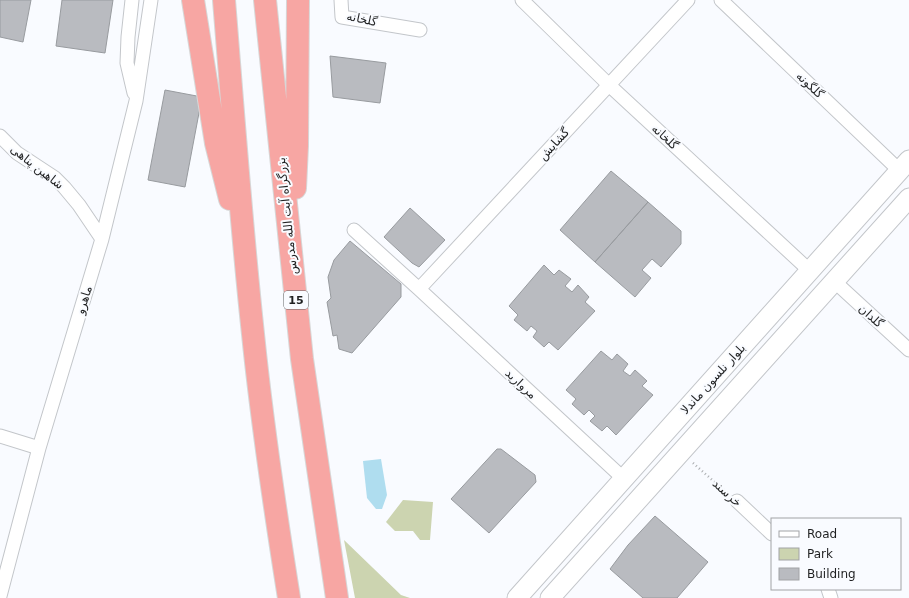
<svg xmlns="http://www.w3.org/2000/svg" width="909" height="598" font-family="'DejaVu Sans','Noto Sans Arabic',sans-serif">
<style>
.green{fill:#ccd4b0}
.water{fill:#afddef}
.building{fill:#b9bbc0;stroke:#989b9f}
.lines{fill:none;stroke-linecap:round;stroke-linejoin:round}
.street-casing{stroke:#c3c6ca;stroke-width:15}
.secondary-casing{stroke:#c3c6ca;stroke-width:21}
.highway-casing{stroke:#d7d7d7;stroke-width:24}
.path{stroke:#aaacaf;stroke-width:2.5;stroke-dasharray:1 3;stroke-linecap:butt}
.street{stroke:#fff;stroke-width:13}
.secondary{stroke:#fff;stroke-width:19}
.highway{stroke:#f7a6a3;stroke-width:22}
.labels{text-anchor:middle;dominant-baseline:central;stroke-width:4;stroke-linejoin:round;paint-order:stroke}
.shield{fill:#f9fbff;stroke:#606264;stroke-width:1}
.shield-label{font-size:11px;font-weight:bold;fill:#1f2021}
.street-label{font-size:12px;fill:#1f2021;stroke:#f9fbff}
</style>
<rect width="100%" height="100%" fill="#f9fbff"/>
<path class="green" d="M403,500L433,502L430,540H420L413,531H395L386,522Z
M344,540L401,595L410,598H355Z"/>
<path class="water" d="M381,459L387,495L382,509H376L367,498L363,461Z"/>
<path class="building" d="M0,0H31L23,42L0,37Z
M62,0H113L105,53L56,46Z
M330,56L386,63L380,103L333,97Z
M165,90L202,97L185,187L148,180Z
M611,171L648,202L595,262L560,230Z
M648,202L681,231V244L661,267L652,259L642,270L651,278L635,297L595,262Z
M410,208L445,240L419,267L412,263L384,237Z
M350,241L401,284V297L352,353L339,349L337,335L333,336L327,302L331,298L328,277L334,260Z
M544,265L554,275L559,270L571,279L565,286L572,292L578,285L589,297L585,302L595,311L558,350L549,342L544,347L533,337L537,331L531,326L527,331L514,320L518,315L509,306Z
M601,351L612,360L617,354L628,364L623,371L630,376L635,370L647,381L642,386L653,395L616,435L607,426L602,431L590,421L595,416L589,410L584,415L572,404L576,399L566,390Z
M497,449H501L535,475L536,482L489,533L451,499Z
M655,516L708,562L677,598H643L610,569L628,545Z"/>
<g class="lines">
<g class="street-casing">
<path id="street" d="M132,0L128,37L127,63L134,93
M341,0L342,17L420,30
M522,0L609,85L810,271
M721,0L900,171
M0,136L17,153L55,178L64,187L79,205L102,239
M354,230L419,289L624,479
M834,281L909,350
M419,289L688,0
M0,436L39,448
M737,501L772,534
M828,589L831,598
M0,596L39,448L102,239L136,101L151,0"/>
</g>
<g class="secondary-casing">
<path id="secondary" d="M517,598L909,160
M550,598L909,198"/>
</g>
<g class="highway-casing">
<path id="highway" d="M193,0L216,143L230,199
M224,0C233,111 241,223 253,334C262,423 275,510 289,598
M265,0L302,359L337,598
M295,188L297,146L298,0"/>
</g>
<path class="path" d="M693,463L727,493"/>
<use href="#street" class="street"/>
<use href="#secondary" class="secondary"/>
<use href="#highway" class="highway"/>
</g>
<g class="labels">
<rect class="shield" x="284" y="291" width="24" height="18" rx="3"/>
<g class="shield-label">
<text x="296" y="300">15</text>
</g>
<g class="street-label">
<text transform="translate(362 19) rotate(12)">گلخانه</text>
<text transform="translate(810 85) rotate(44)">گلگونه</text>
<text transform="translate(665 137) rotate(43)">گلخانه</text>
<text transform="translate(554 144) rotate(-47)">گشایش</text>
<text transform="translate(37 167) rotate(38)">شاهین پناهی</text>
<text transform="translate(287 216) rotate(-96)">بزرگراه آیت الله مدرس</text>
<text transform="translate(84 300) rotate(-73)">ماهرو</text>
<text transform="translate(871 316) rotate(42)">گلدان</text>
<text transform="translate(713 379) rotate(-48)">بلوار نلسون ماندلا</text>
<text transform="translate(521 384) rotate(43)">مروارید</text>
<text transform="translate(727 493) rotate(42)">خرسند</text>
</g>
</g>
<rect x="771" y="518" width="130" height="72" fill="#f9fbff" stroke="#a2a3a6"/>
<rect x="779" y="531" width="20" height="6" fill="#ffffff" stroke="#a2a3a6"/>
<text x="807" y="538" font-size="12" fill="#1f2021">Road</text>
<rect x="779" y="548" width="20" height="12" fill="#ccd4b0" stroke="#a2a3a6"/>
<text x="807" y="558" font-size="12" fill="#1f2021">Park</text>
<rect x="779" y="568" width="20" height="12" fill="#b9bbc0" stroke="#a2a3a6"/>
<text x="807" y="578" font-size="12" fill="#1f2021">Building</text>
</svg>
